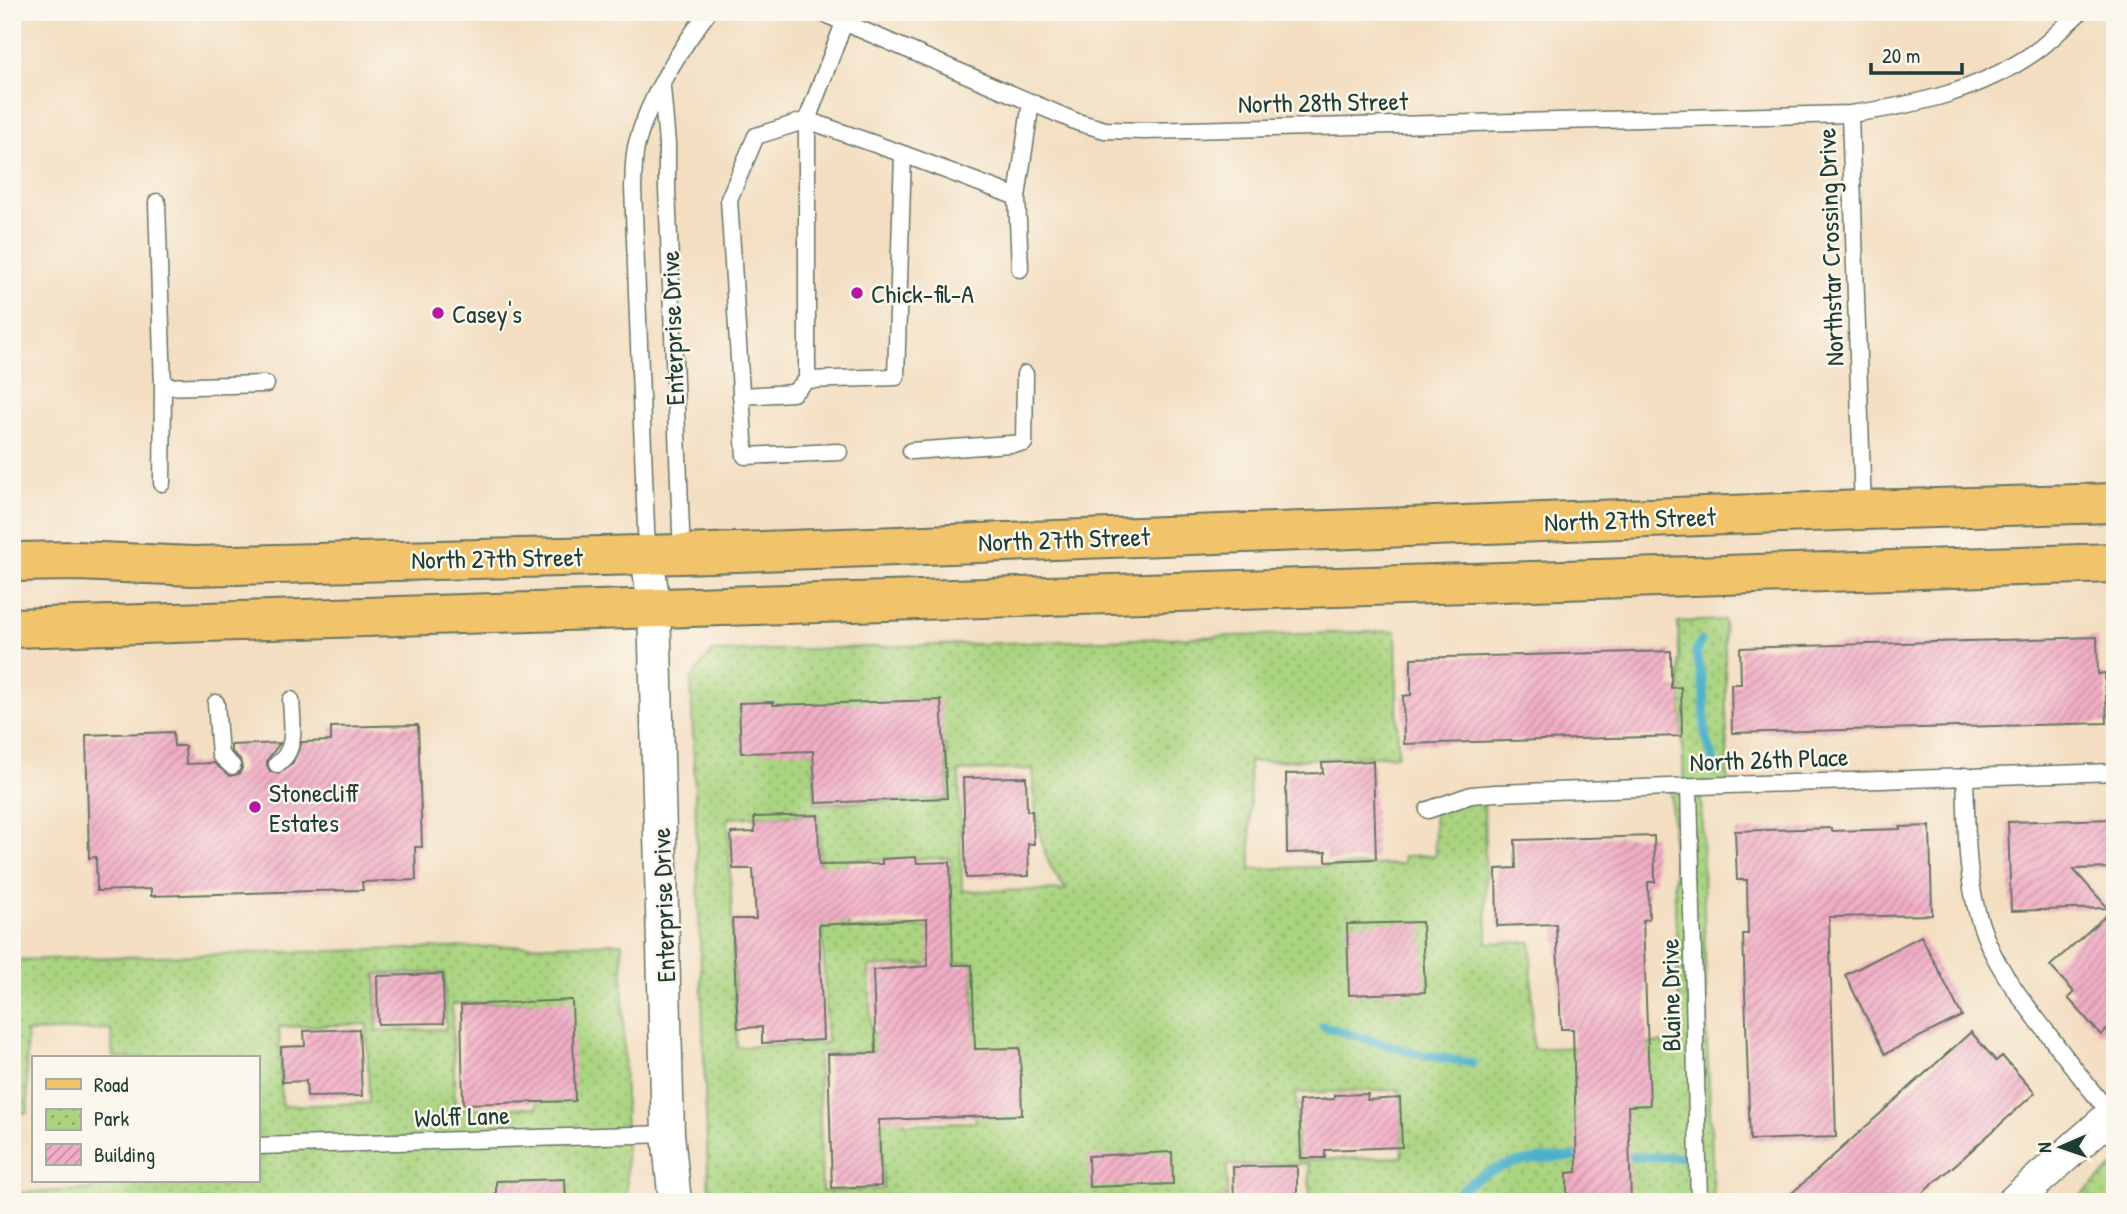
<svg xmlns="http://www.w3.org/2000/svg" width="2127" height="1214" font-family="'Patrick Hand',sans-serif">
<style>
.park{fill:url(#park-dots);stroke:#64885a;stroke-width:2;fill-rule:evenodd}
.lines{fill:none;stroke-linecap:round;stroke-linejoin:round}
.stream{stroke:#4bb1cb;stroke-width:9}
.building{fill:url(#building-hatch)}
.lane-casing{stroke:#697565;stroke-width:19}
.street-casing{stroke:#697565;stroke-width:35}
.primary-casing{stroke:#697565;stroke-width:42}
.lane{stroke:#fff;stroke-width:16}
.street{stroke:#fff;stroke-width:32}
.primary{stroke:#f1c36a;stroke-width:38}
.poi-dot{fill:#b5179e;stroke:#fbf7ec;stroke-width:2.5}
.labels{text-anchor:middle;dominant-baseline:central;stroke-width:5;stroke-linejoin:round;paint-order:stroke}
.street-label{font-size:26px;fill:#1f3d34;stroke:#fbf7ec}
.poi-label{font-size:26px;fill:#1f3d34;stroke:#fbf7ec;text-anchor:start}
</style>
<defs>
<pattern id="park-dots" width="8" height="8" patternUnits="userSpaceOnUse" patternTransform="scale(1.75)"><rect width="8" height="8" fill="#aad480"/><path d="M2 2h.1M6 6h.1" fill="none" stroke="#8aad6a" stroke-width="1.8" stroke-linecap="round"/></pattern>
<pattern id="building-hatch" width="6" height="6" patternUnits="userSpaceOnUse" patternTransform="scale(1.75)"><rect width="6" height="6" fill="#f1adc5"/><path d="M-1 1l2-2M0 6l6-6M5 7l2-2" fill="none" stroke="#c38ea1"/></pattern>
</defs>
<rect width="100%" height="100%" fill="#fbf7ec"/>
<filter id="ink" filterUnits="userSpaceOnUse"><feTurbulence type="fractalNoise" baseFrequency=".0143" numOctaves="2"/><feDisplacementMap in="SourceGraphic" scale="14" xChannelSelector="R" yChannelSelector="G"/><feConvolveMatrix kernelMatrix="1 2 1 2 8 2 1 2 1" color-interpolation-filters="sRGB"/></filter>
<filter id="wash" filterUnits="userSpaceOnUse"><feTurbulence type="fractalNoise" baseFrequency=".00686" numOctaves="4" result="noise"/><feDisplacementMap in="SourceGraphic" scale="28" xChannelSelector="R" yChannelSelector="G"/><feGaussianBlur stdDeviation="1.57" result="paint"/><feColorMatrix in="noise" values="0 0 0 0 0 0 0 0 0 0 0 0 0 0 0 0 0 1.4 0 .05"/><feComposite in="paint" operator="in"/></filter>
<g filter="url(#wash)">
<rect width="100%" height="100%" fill="#f3dec1"/>
<path class="park" d="M1724,620L1728,787L1701,789L1707,1041L1714,1202H1310L1309,1164L1227,1165V1198H1217L1216,1202H709L691,679L712,652L1396,631L1398,755L1249,762L1251,869L1403,864L1404,856L1435,855L1434,800L1484,798L1487,943L1531,942L1533,1049L1680,1042L1671,788L1684,787L1678,622ZM946,745L948,799L815,804L813,750ZM1033,769C1034,803 1036,836 1051,867C1055,875 1062,883 1066,890L962,891L959,771ZM818,814L827,1043L737,1047L728,818ZM950,858L952,927L849,929L847,860ZM972,962L975,1028L871,1033L869,967ZM974,1046L976,1122L904,1124L902,1048ZM878,1051L883,1189L822,1192L818,1053ZM1400,1090L1402,1157L1298,1160L1296,1093Z
M622,943L627,1202H12V1193L92,1190V1181H257V1058H113L111,1029L26,1032L28,1113L12,1114V960ZM444,973L446,1029L377,1031L376,974ZM533,1002L537,1107L455,1109L452,1004ZM367,1024L369,1103L282,1106L279,1027Z
M2115,1165V1202H2074Z"/>
<g class="lines">
<path class="stream" d="M1701,641L1696,651L1704,690L1705,733L1716,771
M1323,1026L1418,1054L1472,1063
M1620,1157H1681
M1450,1202C1484,1160 1539,1156 1589,1157"/>
</g>
<g id="blocks">
<path class="building" d="M2097,637L2098,674L2105,673L2107,723L1732,733L1731,684H1741L1740,648Z
M1671,651V688L1681,687L1682,736L1404,744L1403,696L1411,695V658Z
M941,700L947,798L816,803L813,751L741,753L739,703L773,702V705Z
M418,725L422,847H415L416,880L362,882L363,890L314,891L151,896V889L97,891L96,857L89,858L86,735L173,732L174,746H185L186,764L214,763L230,776L239,774L242,768L240,759L231,751V745L280,743L267,760V765L270,771L278,774L292,764L302,742L331,741V727Z
M1373,761L1376,859L1326,861V852L1287,853L1286,774L1323,773L1322,763Z
M1026,777L1027,811H1032L1034,844H1028L1029,876L966,878L963,778Z
M818,815L819,865L882,864V859L916,857L917,863L950,862L953,965H972L975,1049L1020,1048L1022,1115L879,1120L881,1186L832,1188L828,1054L876,1053L873,970L928,966L927,919L819,925L823,1040L762,1043V1027L738,1028L732,919H756L753,869H733L731,833L755,832L754,817Z
M2115,819V868L2073,869L2108,908L2011,911L2008,822Z
M1930,826L1932,915L1829,917L1836,1137L1750,1140L1743,934H1748L1747,880H1737L1735,831L1832,828V831L1900,829V827Z
M1654,836L1655,882H1648L1649,919L1643,920L1650,1105L1628,1106L1631,1202H1567V1173L1577,1172L1573,1029H1561L1556,924L1497,926L1496,869L1516,868L1515,840Z
M2115,907V1022L2101,1035L2068,998L2074,992L2050,966Z
M1422,922L1425,992L1349,995L1347,924Z
M1921,936L1962,1016L1885,1054L1845,975Z
M443,974L444,1023L378,1024L377,976Z
M572,1000L575,1101L463,1104L461,1005Z
M359,1029L362,1096L307,1097L306,1081L282,1082L281,1047L305,1046L304,1031Z
M1971,1032L1996,1061L2002,1056L2035,1093L1963,1158L1912,1202H1782Z
M1368,1094L1367,1100L1400,1098L1402,1147L1325,1150V1158H1301L1299,1101L1334,1099V1095Z
M1172,1152L1173,1184L1089,1187L1088,1156Z
M1297,1166V1202H1234L1233,1167Z
M565,1179L566,1202H496V1181Z"/>
</g>
</g>
<g filter="url(#ink)">
<use href="#blocks" fill-opacity="0" stroke="#697565" stroke-width="2"/>
<g class="lines">
<g class="lane-casing">
<path id="lane" d="M820,12L1077,122L1105,130L1145,131L1850,114
M844,23L807,120V380L896,377L903,154L1017,197
M662,87L667,144V188L682,554
M157,202L163,387L162,483
M1020,269L1017,197L1031,102
M163,387L266,384
M741,396L793,393L807,380
M911,451L1024,443L1025,374
M839,452L745,456L729,199L756,136L807,120L903,154
M1863,510L1850,114C1917,105 1979,91 2035,52C2051,41 2065,25 2080,12
M647,554L633,187C634,173 633,157 637,143C650,95 679,51 708,12
M216,703L220,755L232,766
M277,764C298,750 292,722 291,700
M1965,776C1967,825 1965,878 1981,925C1994,965 2020,997 2045,1030C2067,1059 2088,1088 2112,1115
M1689,787L1699,1202
M1428,810L1471,795L1496,793L2115,772
M257,1146L668,1134"/>
</g>
<g class="street-casing">
<path id="street" d="M647,554L654,607L668,1134L675,1202
M2013,1202L2115,1112"/>
</g>
<g class="primary-casing">
<path id="primary" d="M12,562L77,561L193,566L682,554L1863,510L2115,503
M12,628L2115,563"/>
</g>
<use href="#lane" class="lane"/>
<use href="#street" class="street"/>
<use href="#primary" class="primary"/>
</g>
</g>
<g class="poi-dot">
<circle cx="857" cy="293" r="7"/>
<circle cx="438" cy="313" r="7"/>
<circle cx="255" cy="807" r="7"/>
</g>
<g class="labels">
<g class="street-label">
<text transform="translate(1323 102) rotate(-1)">North 28th Street</text>
<text transform="translate(1830 247) rotate(-92)">Northstar Crossing Drive</text>
<text transform="translate(672 328) rotate(-92)">Enterprise Drive</text>
<text transform="translate(1630 519) rotate(-2)">North 27th Street</text>
<text transform="translate(1064 539) rotate(-2)">North 27th Street</text>
<text transform="translate(497 558) rotate(-1)">North 27th Street</text>
<text transform="translate(1769 759) rotate(-2)">North 26th Place</text>
<text transform="translate(663 905) rotate(-92)">Enterprise Drive</text>
<text transform="translate(1670 995) rotate(-91)">Blaine Drive</text>
<text transform="translate(462 1116) rotate(-2)">Wolff Lane</text>
</g>
<g class="poi-label">
<text x="871" y="293">Chick-fil-A</text>
<text x="452" y="313">Casey's</text>
<text x="269" y="792">Stonecliff<tspan x="269" dy="30">Estates</tspan></text>
</g>
</g>
<rect width="2127" height="1214" fill="none" stroke="#fbf7ec" stroke-width="42"/>
<rect x="32" y="1056" width="228" height="126" fill="#fbf7ec" stroke="#a3ada2" stroke-width="2"/>
<rect x="46" y="1079" width="35" height="10" fill="#f1c36a" stroke="#a3ada2" stroke-width="2"/>
<text x="94" y="1092" font-size="21" fill="#1f3d34">Road</text>
<rect x="46" y="1109" width="35" height="21" fill="url(#park-dots)" stroke="#a3ada2" stroke-width="2"/>
<text x="94" y="1126" font-size="21" fill="#1f3d34">Park</text>
<rect x="46" y="1144" width="35" height="21" fill="url(#building-hatch)" stroke="#a3ada2" stroke-width="2"/>
<text x="94" y="1162" font-size="21" fill="#1f3d34">Building</text>
<g transform="translate(2061 1147) rotate(268)" stroke="#fbf7ec" stroke-width="5" paint-order="stroke">
<path d="M0-5L12 26L0 18L-12 26Z" fill="#1f3d34"/>
<text y="-10" font-size="19" font-weight="bold" text-anchor="middle" fill="#1f3d34">N</text>
</g>
<path d="M1871 63v10h91v-10" fill="none" stroke="#1f3d34" stroke-width="3.5"/>
<text x="1882" y="63" font-size="21" fill="#1f3d34" stroke="#fbf7ec" stroke-width="5" paint-order="stroke">20 m</text>
</svg>
